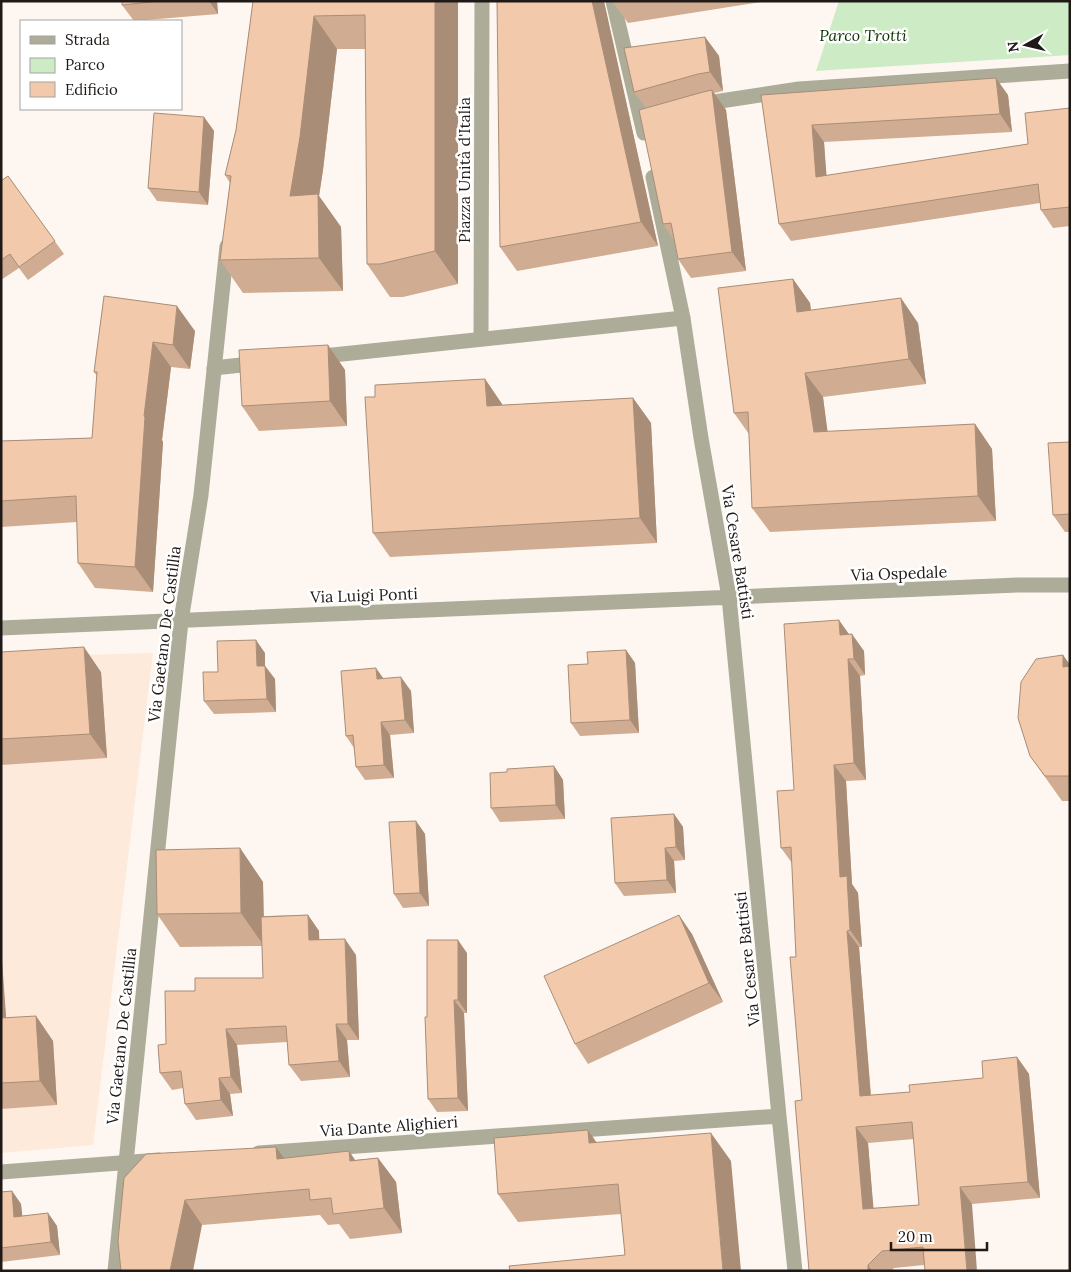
<svg xmlns="http://www.w3.org/2000/svg" width="1071" height="1272" font-family="Lora,serif">
<style>
.built{fill:#fdeadb}
.green{fill:#cdebc4}
.lines{fill:none;stroke-linecap:round;stroke-linejoin:round}
.service{stroke:#acac98;stroke-width:15}
.pedestrian{stroke:#acac98;stroke-width:15}
.minor{stroke:#acac98;stroke-width:15}
.wall{fill:#d0ad92;fill-rule:evenodd}
.shaded-wall{fill:#a98d77}
.building{fill:#f2c9aa;stroke:#a98d77;fill-rule:evenodd}
.labels{text-anchor:middle;dominant-baseline:central;stroke-width:5;stroke-linejoin:round;paint-order:stroke}
.park-label{font-size:16px;font-style:italic;fill:#0b3300;stroke:#fff}
.street-label{font-size:16px;fill:#1f1a17;stroke:#fff}
</style>
<rect width="100%" height="100%" fill="#fef7f1"/>
<path class="built" d="M153,653L93,1145L1,1153V657Z"/>
<path class="green" d="M839,1H1070V55L816,71Z"/>
<g class="lines">
<path class="service" d="M701,106L714,102L799,89L1070,71"/>
<path class="pedestrian" d="M481,339L482,1
M314,357L683,318
M214,368L259,363"/>
<path class="minor" d="M613,1L644,133
M653,177L683,318L701,438L729,597L779,1116L795,1271
M1,628L1018,585H1070
M259,1153L779,1116
M1,1172L159,1160
M115,1271L181,621L201,495L227,246"/>
</g>
<path class="wall" d="M122,1H217L218,14L134,21L122,5Z
M253,1H458V284L403,297H390L367,264L366,49H337L323,170L319,196L341,227L343,291L243,293L220,260L230,183L225,175L236,130Z
M612,1H767L628,23Z
M604,3L658,246L517,271L500,247Z
M705,37L719,56L723,91L714,93L726,110L746,271L691,278L678,259L674,240L663,224L646,108L634,92Z
M761,95H1008L1012,132L824,142L826,176L1028,144L1070,108V226L1053,228L1041,210L1040,203L791,241L779,224Z
M204,117L214,131L208,205L157,201L148,188Z
M8,176L64,254L28,280L19,268L1,280V181Z
M793,279L810,303L811,310L918,323L926,384L823,397L827,432L975,424L992,449L996,521L770,532L752,508L749,434L734,413Z
M104,296L195,331L190,369L171,367L162,440L163,442L153,592L95,588L78,563L77,522L1,527V441L92,438L97,376L94,372Z
M328,345L345,370L347,426L259,431L242,406Z
M485,379L502,404V405L633,398L651,423L657,543L390,557L373,533L375,397Z
M1070,442V532H1065L1053,515Z
M849,634L864,651L865,675L860,676L866,780L846,781L852,884L858,893L862,947H859L871,1095L910,1092L983,1078L1017,1057L1029,1074L1040,1198L972,1204L924,1265L894,1268L891,1271H809L796,957L792,863L781,848ZM914,1139L919,1205L873,1208L868,1143Z
M626,650L635,663L639,733L580,736L571,723L588,664Z
M1,652L101,672L107,758L1,765Z
M265,653V666L275,679L276,712L214,714L204,701L218,672Z
M1063,655L1070,665V801H1062L1030,756Z
M384,679L411,691L414,733L390,735L394,778L365,780L356,767L354,748L346,736Z
M554,766L563,780L565,819L500,822L491,808L507,772Z
M674,814L683,827L685,860L674,861L676,893L624,896L615,883Z
M416,821L425,834L429,906L403,908L394,894Z
M240,848L263,882L264,916L308,915L319,931V940L356,955L359,1040H347L350,1077L301,1081L289,1065L287,1042L237,1045L242,1093L230,1094L233,1116L196,1120L185,1104L183,1088L172,1090L160,1073L166,1044L195,991L263,978L262,946L180,947L157,914Z
M692,934L723,1002L588,1064L575,1044Z
M467,953V1013H464L468,1111L437,1112L428,1099L427,1017Z
M1,959L6,1018L36,1016L53,1041L57,1105L1,1109Z
M596,1143L731,1161L625,1255L621,1214L518,1222L498,1194Z
M284,1158L355,1160L378,1158L396,1182L402,1233L350,1239L339,1224L328,1225L320,1215L202,1225L124,1178Z
M12,1191L21,1204L22,1216L48,1213L57,1226L60,1255L1,1262V1192Z"/>
<path class="shaded-wall" d="M209,1H217L218,14Z
M435,1H458V284L435,251Z
M592,1H604L658,246L641,222Z
M314,16L337,49L323,170L319,196L341,227L343,291L319,258L290,196Z
M705,37L719,56L723,91L710,72Z
M996,78L1008,95L1012,132L1000,114Z
M712,90L726,110L746,271L732,252Z
M204,117L214,131L208,205L199,192Z
M812,125L824,142L828,195L816,177Z
M793,279L810,303L814,337L797,312Z
M901,298L918,323L926,384L909,359Z
M177,306L195,331L190,369L173,345Z
M153,342L171,367L162,440L163,442L153,592L135,567L144,416Z
M328,345L345,370L347,426L330,401Z
M805,373L823,397L831,457L814,432Z
M485,379L502,404L504,431L487,406Z
M633,398L651,423L657,543L640,518Z
M975,424L992,449L996,521L978,496Z
M839,620L851,637L840,635Z
M852,634L864,651L865,675L854,659Z
M256,640L265,653V666L275,679L276,712L267,699L257,666Z
M84,647L101,672L107,758L90,734Z
M626,650L635,663L639,733L630,720Z
M1063,655L1070,665V677L1063,667Z
M848,659L860,676L866,780L854,763Z
M376,668L386,682L377,679Z
M401,677L411,691L414,733L405,720Z
M381,722L390,735L394,778L384,765Z
M834,765L846,781L852,884L858,893L862,947L850,930L840,877Z
M554,766L563,780L565,819L556,805Z
M674,814L683,827L685,860L676,847Z
M416,821L425,834L429,906L420,893Z
M240,848L263,882L264,946L241,913Z
M665,848L674,861L676,893L667,880Z
M308,915L319,931L320,956L309,940Z
M679,915L692,934L723,1002L709,983Z
M847,931L859,947L872,1112L860,1096Z
M345,939L356,955L359,1040L348,1024Z
M458,940L467,953V1013L458,1000Z
M1,959L2,960L8,1044L1,1035Z
M454,1000L464,1013L468,1111L458,1098Z
M36,1016L53,1041L57,1105L40,1081Z
M336,1024L347,1040L350,1077L339,1061Z
M226,1029L237,1045L242,1093L231,1077Z
M1017,1057L1029,1074L1040,1198L1028,1182Z
M219,1078L230,1094L233,1116L221,1100Z
M856,1127L868,1143L875,1226L863,1209Z
M588,1130L608,1159L589,1143Z
M711,1133L731,1161L741,1271H723Z
M276,1147L293,1171L277,1159Z
M349,1151L366,1176L350,1161Z
M378,1158L396,1182L402,1233L384,1208Z
M960,1187L972,1204L977,1271H967Z
M12,1191L21,1204L24,1230L14,1217Z
M185,1200L202,1225L193,1271H170Z
M48,1213L57,1226L60,1255L51,1242Z
M868,1265L872,1271H868Z"/>
<path class="building" d="M122,1H160L122,5Z
M253,1H435V251L380,264H367L365,15L314,16L300,137L290,196L318,194L319,258L220,260L231,176L225,175L236,130Z
M497,1H592L641,222L500,247Z
M705,37L710,72L698,74L634,92L624,48Z
M996,78L1000,114L812,125L816,177L1028,144L1025,113L1070,108V207L1041,210L1038,184L779,224L761,95Z
M712,90L732,252L678,259L671,223L663,224L639,110L703,92Z
M154,113L204,117L199,192L148,188Z
M8,176L55,241L19,267L10,254L1,260V181Z
M793,279L797,312L901,298L909,359L805,373L814,432L975,424L978,496L752,508L748,412L734,413L718,288Z
M104,296L177,306L173,345L153,342L144,416L145,417L135,567L78,563L76,496L1,501V441L92,438L97,372H94Z
M328,345L330,401L242,406L239,350Z
M485,379L487,406L633,398L640,518L373,533L365,397H375V385Z
M1070,442V514L1053,515L1048,443Z
M839,620L840,635L852,634L854,659H848L854,763L834,765L840,877L847,876L850,930L847,931L860,1096L910,1092L909,1085L983,1078L982,1061L1017,1057L1028,1182L960,1187L967,1271H925L923,1247L882,1251L868,1265V1271H809L795,1101L802,1100L790,957H796L791,847L781,848L777,791L794,790L784,624ZM912,1122L919,1205L863,1209L856,1127Z
M256,640L257,666H265L267,699L204,701L203,672H218L217,641Z
M84,647L90,734L1,739V652Z
M626,650L630,720L571,723L568,665L588,664L587,652Z
M1063,655V667L1070,666V776H1045L1030,756L1018,718L1021,682L1036,659Z
M376,668L377,679L401,677L405,720L381,722L384,765L356,767L353,735L346,736L341,671Z
M554,766L556,805L491,808L490,773L507,772V769Z
M674,814L676,847L665,848L667,880L615,883L611,818Z
M416,821L420,893L394,894L389,822Z
M240,848L241,913L157,914L156,850Z
M308,915L309,940L345,939L348,1024H336L339,1061L289,1065L286,1026L226,1029L231,1077L219,1078L221,1100L185,1104L181,1071L160,1073L158,1045L166,1044L165,991H195V978H263L261,917Z
M679,915L709,983L575,1044L544,976Z
M427,940H458V1000H454L458,1098L428,1099L425,1017H427Z
M36,1016L40,1081L1,1083V1018Z
M588,1130L589,1143L711,1133L723,1271H510L509,1266L625,1255L618,1184L498,1194L494,1138Z
M276,1147L277,1159L349,1151L350,1161L378,1158L384,1208L333,1214L331,1198L310,1200L309,1189L185,1200L170,1271H121L118,1241L124,1178L146,1154Z
M12,1191L14,1217L48,1213L51,1242L1,1248V1192Z"/>
<g class="labels">
<g class="park-label">
<text x="863" y="35">Parco Trotti</text>
</g>
<g class="street-label">
<text transform="translate(464 170) rotate(-90)">Piazza Unità d'Italia</text>
<text transform="translate(738 552) rotate(81)">Via Cesare Battisti</text>
<text transform="translate(899 573) rotate(-2)">Via Ospedale</text>
<text transform="translate(364 595) rotate(-2)">Via Luigi Ponti</text>
<text transform="translate(164 634) rotate(-83)">Via Gaetano De Castillia</text>
<text transform="translate(747 959) rotate(-96)">Via Cesare Battisti</text>
<text transform="translate(121 1036) rotate(-84)">Via Gaetano De Castillia</text>
<text transform="translate(389 1126) rotate(-4)">Via Dante Alighieri</text>
</g>
</g>
<rect width="1071" height="1272" fill="none" stroke="#1f1a17" stroke-width="5"/>
<rect x="20" y="20" width="162" height="90" fill="#ffffff" stroke="#a5a3a2"/>
<rect x="30" y="36" width="25" height="8" fill="#acac98" stroke="#a5a3a2"/>
<text x="65" y="45" font-size="15" fill="#1f1a17">Strada</text>
<rect x="30" y="58" width="25" height="15" fill="#cdebc4" stroke="#a5a3a2"/>
<text x="65" y="70" font-size="15" fill="#1f1a17">Parco</text>
<rect x="30" y="82" width="25" height="15" fill="#f2c9aa" stroke="#a5a3a2"/>
<text x="65" y="95" font-size="15" fill="#1f1a17">Edificio</text>
<g transform="translate(1026 45) rotate(262)" stroke="#ffffff" stroke-width="4" paint-order="stroke">
<path d="M0-4L9 19L0 12L-9 19Z" fill="#1f1a17"/>
<text y="-8" font-size="14" font-weight="bold" text-anchor="middle" fill="#1f1a17">N</text>
</g>
<path d="M891 1242v8h96v-8" fill="none" stroke="#1f1a17" stroke-width="2.5"/>
<text x="898" y="1242" font-size="15" fill="#1f1a17" stroke="#ffffff" stroke-width="4" paint-order="stroke">20 m</text>
</svg>
